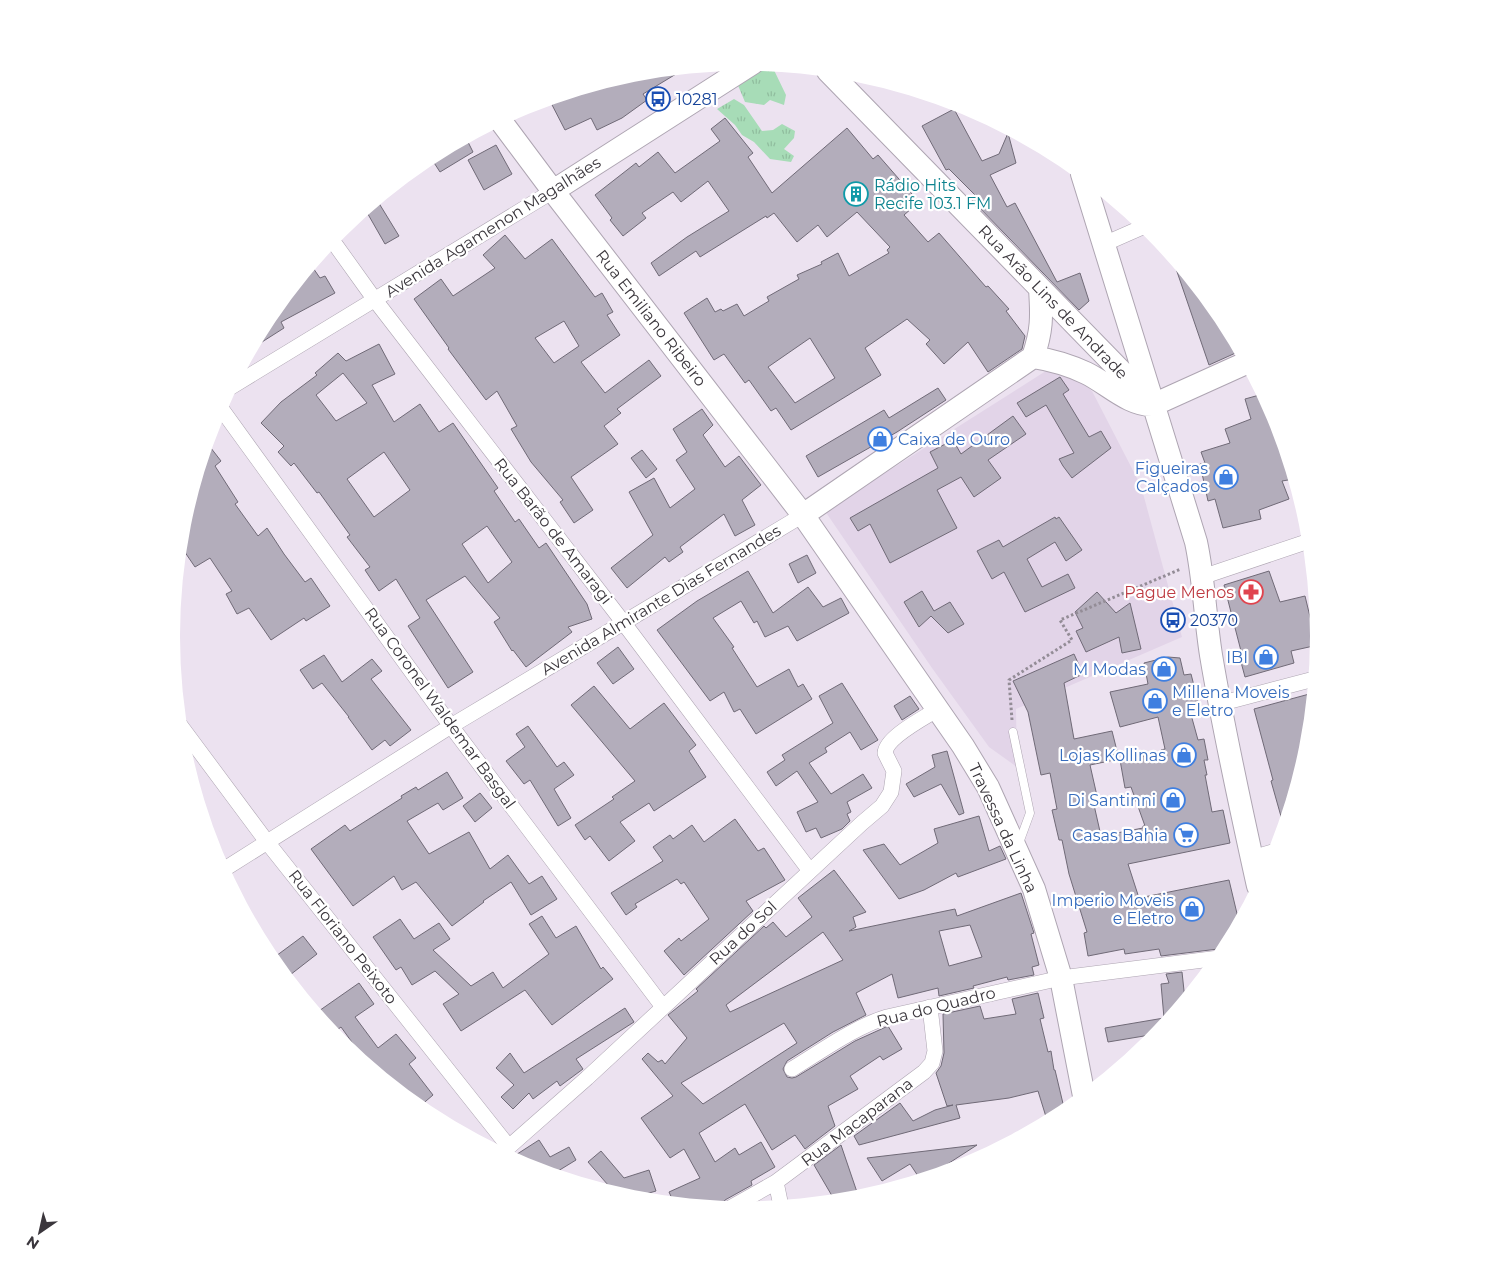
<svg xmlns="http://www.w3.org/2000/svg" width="1490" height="1272" font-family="Montserrat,sans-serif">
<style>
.built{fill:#e2d4e8}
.grass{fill:url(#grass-tufts)}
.building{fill:#b3adbb;stroke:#706a77;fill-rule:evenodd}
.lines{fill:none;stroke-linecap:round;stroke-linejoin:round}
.service-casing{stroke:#aea5b2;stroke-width:9}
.minor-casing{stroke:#aea5b2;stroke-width:16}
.secondary-casing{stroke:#aea5b2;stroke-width:24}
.path{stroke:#938c96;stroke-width:3;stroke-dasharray:2.5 2.5;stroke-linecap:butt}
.service{stroke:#fff;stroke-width:8}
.minor{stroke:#fff;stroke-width:15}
.secondary{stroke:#fff;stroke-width:22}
.labels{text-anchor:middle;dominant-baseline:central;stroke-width:4.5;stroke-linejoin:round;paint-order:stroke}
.transit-label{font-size:16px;fill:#164399;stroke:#fff;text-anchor:start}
.culture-label{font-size:16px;fill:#0d838f;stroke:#fff;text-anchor:start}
.street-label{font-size:16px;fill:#3a363c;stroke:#fff}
.shop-label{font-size:16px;fill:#366cbe;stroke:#fff;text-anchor:end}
.health-label{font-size:16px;fill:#be3a42;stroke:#fff;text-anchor:end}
</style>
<defs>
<pattern id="grass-tufts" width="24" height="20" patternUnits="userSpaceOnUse" patternTransform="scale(1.25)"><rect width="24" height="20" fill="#a7dcb7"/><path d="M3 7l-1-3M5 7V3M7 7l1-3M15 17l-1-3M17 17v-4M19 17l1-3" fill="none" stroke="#90bd9e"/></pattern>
</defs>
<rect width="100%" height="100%" fill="#ece2f0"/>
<path class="built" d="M1060,362L1092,391L1141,486L1182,637L1016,709L1017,767L989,747L932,668L825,511Z"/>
<path class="grass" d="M760,64L768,65L773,68L786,95L784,105L770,100L764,105L745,102L737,83Z
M734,99L744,105L762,131L773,130L782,124L795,131L794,138L784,149L794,156L791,162L770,159L754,142L742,135L735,125L717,109Z"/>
<path class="building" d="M686,68L643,94L647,100L622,118L597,130L591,118L565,130L549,99L633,73Z
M954,109L982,161L999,154L1008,133L1016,163L990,175L1007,207L1015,203L1057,282L1080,273L1089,301L1079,310L971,199L976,196L949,169L946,170L922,126Z
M725,118L753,153L748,157L772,193L847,128L873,159L878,155L919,202L904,215L928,242L939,233L986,287L988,286L1009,309L1006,311L1025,336L1022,349L988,372L968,342L944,364L926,344L930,340L907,319L865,348L881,375L791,430L776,408L771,411L749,380L745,383L724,354L714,360L684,313L707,298L715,312L721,309L723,311L737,304L744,316L769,301L767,297L799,279L797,275L822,264L821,262L838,253L849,276L889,253L887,250L890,247L857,212L827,237L818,225L797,242L774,213L767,218L766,216L700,257L696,251L659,276L651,263L687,237L729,211L708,181L681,202L673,192L642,213L646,218L623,236L610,220L612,218L595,195L636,163L639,167L658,152L675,173L720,141L711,129ZM810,338L835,378L795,403L768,367Z
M466,138L473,152L440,172L431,158Z
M496,145L512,174L484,190L468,160Z
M377,200L399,236L385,244L365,209Z
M505,235L525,259L552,239L595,297L602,293L613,312L607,315L620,335L581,362L605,393L649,360L661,376L617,409L621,413L604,426L618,444L571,477L593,510L574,523L560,502L563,500L531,462L511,429L517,426L497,391L486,400L448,349L449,348L414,299L441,279L453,296L495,268L483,255ZM564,321L579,346L554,363L535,338Z
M1173,260H1175L1222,318L1240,351L1209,365Z
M311,265L320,278L325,276L335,293L281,322L284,328L251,349L268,317Z
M379,344L395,374L372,385L394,422L420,404L439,432L453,423L498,488L494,491L515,522L519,519L539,548L546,543L587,604L592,619L568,627L572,632L526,667L513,650L512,651L494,622L500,618L465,576L426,600L473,672L448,688L408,626L420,618L396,579L379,591L365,570L370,567L347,537L350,535L319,492L317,493L294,463L291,466L278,452L284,446L261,423L281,402L317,375L315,373L338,353L346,361ZM343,373L367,403L336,421L316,395ZM384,452L410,490L374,517L347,479ZM487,526L512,562L488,583L462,544Z
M1060,377L1069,390L1063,394L1089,437L1101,431L1111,448L1072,478L1063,466L1059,459L1074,453L1046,405L1026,417L1017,403Z
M938,388L946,400L897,432L818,477L806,456L884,410L889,418Z
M1263,394L1275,417L1294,479L1282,481L1289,499L1259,510L1261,519L1223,528L1215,499L1208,501L1200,464L1205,463L1201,452L1230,443L1225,429L1251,419L1245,399Z
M702,409L713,425L703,435L725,467L739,456L761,485L742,500L755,525L735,536L724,514L680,547L683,552L669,562L665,557L627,588L611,568L653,535L629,492L654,478L670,508L695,489L676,460L687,452L673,429Z
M1013,416L1026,434L988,460L1001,478L974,497L961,477L937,490L957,528L890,563L870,524L858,531L850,518L938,468L930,452L953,440L961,454Z
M207,443L221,461L215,466L238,502L235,504L258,536L267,528L284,554L305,582L311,578L330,606L306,621L304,618L271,640L249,608L237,614L226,594L232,591L210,558L195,567L180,545L183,524Z
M642,450L657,469L646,478L631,458Z
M1055,517L1056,519L1059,517L1082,550L1066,561L1055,542L1027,559L1042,587L1068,574L1075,588L1025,612L1004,572L992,579L977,551L999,540L1003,547Z
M807,555L816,573L798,583L789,564Z
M748,571L773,613L808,587L823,607L841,598L849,613L797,641L788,626L765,637L757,621L754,623L741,601L713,618L734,647L732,648L757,687L789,669L798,687L803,684L812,699L756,734L740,709L734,712L724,692L710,701L657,630L697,601Z
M1269,571L1280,602L1305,596L1312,625L1317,624L1318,645L1291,651L1294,663L1245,677L1238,651H1241L1224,585Z
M922,591L934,611L950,602L964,624L948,633L931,616L919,627L904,602Z
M1097,592L1116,613L1130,603L1141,649L1122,653L1119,637L1086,652L1076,631L1083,628L1075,612Z
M618,647L634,669L613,684L597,663Z
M1074,654L1083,674L1064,683L1074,739L1112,731L1119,759L1090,765L1097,796H1092L1101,836L1143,828V826H1145L1131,787L1125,788L1120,760L1161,753V750L1165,749L1158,717L1120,727L1110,692L1148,684L1144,663L1168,657L1180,658L1184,675L1191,674L1200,709L1190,711L1198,740L1204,739L1208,760H1204L1207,775H1205L1212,812L1223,810L1230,843L1128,864L1139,898L1229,880L1239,922L1224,950L1218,949L1161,956L1159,949L1125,954L1124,949L1088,956L1084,933L1087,932L1069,874L1062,840H1059L1052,810L1057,809L1050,773L1041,775L1028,712L1013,681Z
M324,655L342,682L372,659L382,671L371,679L411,730L390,746L385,740L372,750L348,717H349L322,683L313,689L300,670Z
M842,683L878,740L861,750L850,732L825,748L827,752L809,763L831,794L863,774L872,788L847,802L851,812L847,814L850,821L842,829L821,838L816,828L806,832L797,812L818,802L797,771L776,786L767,772L785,760L782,755L833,723L819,696Z
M594,686L630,729L664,703L696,745L689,751L706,777L654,811L649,803L620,822L635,841L609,861L590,836L585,840L575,825L614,799L612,797L635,781L571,705Z
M1313,693L1307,748L1284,827L1271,781L1273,780L1254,709Z
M910,696L919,709L902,720L894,706Z
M528,726L557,767L564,762L574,775L554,789L571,818L558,826L530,780L524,784L506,761L525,747L516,734Z
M947,751L964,813L959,815L941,784L914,797L906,784L935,767L932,755Z
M447,772L463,798L443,810L438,803L407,821L429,854L469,832L490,869L508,855L529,884L542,876L557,899L531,915L511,882L483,901L484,902L452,926L416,882L402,890L394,876L353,906L311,849L345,825L350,831L402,798L401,796L416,787L418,790Z
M480,793L492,808L475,822L463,806Z
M979,816L989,851L1000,846L1006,859L958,877L956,873L924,890L899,899L863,850L884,844L900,865L938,843L934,829Z
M735,819L758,851L764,848L785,880L746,901L753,911L684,975L664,951L679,938L681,941L709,919L684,882L681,884L677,879L635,904L637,907L626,915L611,893L663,861L653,847L670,835L673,839L692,825L704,842Z
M834,870L866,912L853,917L856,927L849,931L955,909L957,916L1021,893L1034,933L1031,934L1039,965L1032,967L1034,975L1008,980L1007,977L973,986L974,988L939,996L938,988L898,998L892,974L856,993L866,1015L833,1032L787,1061L783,1069L787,1077L792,1078L796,1077L855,1041L888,1026L902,1049L883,1060L880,1056L850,1076L858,1089L828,1106L835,1126L805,1149L795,1135L772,1150L745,1104L699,1133L715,1162L735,1148L739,1155L761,1142L775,1167L751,1181L752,1185L725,1200L721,1207L674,1203L669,1192L700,1178L684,1149L670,1158L641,1118L673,1096L642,1059L648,1053L658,1062L662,1060L665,1064L687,1038L668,1015L698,991L696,989L764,926L766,928L773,922L786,937L812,917L798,898ZM970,925L982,957L949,966L939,931ZM823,932L843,960L730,1012L726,1005ZM784,1023L797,1043L703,1104L681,1083Z
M542,916L556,938L576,926L601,969L603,967L613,979L552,1025L525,990L461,1031L443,1004L459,994L435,971L412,985L401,967L396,970L373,937L400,919L414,939L439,923L450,939L433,950L471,986L493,972L503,988L549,954L529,924Z
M303,936L317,954L290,975L276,956Z
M1182,972L1185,1000L1156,1034L1108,1042L1105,1028L1164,1018L1161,984L1169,983L1166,974Z
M359,983L374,1004L355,1017L378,1048L396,1034L416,1058L409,1064L433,1095L419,1107L362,1060L364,1059L341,1027L333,1033L316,1013Z
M1038,993L1044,1018L1040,1019L1048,1052L1051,1051L1054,1070H1055L1065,1112L1047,1120L1038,1091L1009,1098L956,1105L960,1118L859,1145L854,1136L900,1103L913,1121L935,1110L953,1105L947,1106L936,1073L941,1066L944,1053L943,1014L980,1006L984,1019L1016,1014L1012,999Z
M625,1008L634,1022L576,1059L583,1069L560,1086L557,1081L533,1099L529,1093L513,1109L501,1097L514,1085L496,1068L510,1053L524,1073Z
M539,1140L550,1157L569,1147L576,1160L558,1171L562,1177L525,1166L511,1158Z
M841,1145L859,1198L835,1201L814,1165Z
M977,1145L929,1176L920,1179L910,1164L882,1181L867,1158Z
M601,1151L624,1178L649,1170L656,1191L632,1198L615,1193L588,1162Z"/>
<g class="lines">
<g class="service-casing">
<path id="service" d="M1013,732L1030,813L1019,843"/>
</g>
<g class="minor-casing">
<path id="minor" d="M332,240L375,300L623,622L810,871
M1104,244L1145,226
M231,387L553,191
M220,407L451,726L663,1007
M1202,577L1309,541
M1219,704L1314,679
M180,725L267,842L509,1147
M1252,858L1276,851
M223,870L451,726L803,515
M792,1069C820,1052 856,1026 887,1017L1061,978L1219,958
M502,1153L587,1078L862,823L882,806L891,792L894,771L885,753C886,737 924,718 938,709
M776,1182L781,1206
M730,1208L776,1182L924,1072L932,1063L935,1051L930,1007"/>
</g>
<g class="secondary-casing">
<path id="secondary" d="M828,71L1151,402
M500,120L553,191L803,515L963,746L988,787L1034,889L1061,978L1084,1096
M1082,174L1196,542C1204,579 1205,617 1211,655C1224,733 1241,809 1258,886
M553,191L753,63
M1033,357C1052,360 1069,365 1086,373C1107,383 1129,406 1153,405L1246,363
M803,515L1033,357C1042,331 1042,317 1040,289"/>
</g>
<path class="path" d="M1012,720L1009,680L1072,640L1060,620L1181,569"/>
<use href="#service" class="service"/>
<use href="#minor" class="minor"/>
<use href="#secondary" class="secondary"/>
</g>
<defs>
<g id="bus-ring" transform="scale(1.25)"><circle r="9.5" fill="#fff" stroke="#1a4fb4" stroke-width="1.5"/><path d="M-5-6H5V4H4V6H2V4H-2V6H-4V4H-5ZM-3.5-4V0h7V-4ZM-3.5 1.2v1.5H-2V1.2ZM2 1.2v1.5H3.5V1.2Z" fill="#1a4fb4"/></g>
<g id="building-ring" transform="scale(1.25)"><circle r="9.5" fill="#fff" stroke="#0f9aa8" stroke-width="1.5"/><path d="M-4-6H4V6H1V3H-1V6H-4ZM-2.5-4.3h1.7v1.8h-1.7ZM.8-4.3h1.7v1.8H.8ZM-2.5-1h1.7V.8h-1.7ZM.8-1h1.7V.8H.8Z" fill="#0f9aa8"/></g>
<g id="shop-ring" transform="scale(1.25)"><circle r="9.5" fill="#fff" stroke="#3f7fe0" stroke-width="1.5"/><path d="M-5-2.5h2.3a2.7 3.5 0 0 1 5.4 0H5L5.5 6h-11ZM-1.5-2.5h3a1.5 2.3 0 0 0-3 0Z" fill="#3f7fe0"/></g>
<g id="pharmacy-ring" transform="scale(1.25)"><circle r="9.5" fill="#fff" stroke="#e0444e" stroke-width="1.5"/><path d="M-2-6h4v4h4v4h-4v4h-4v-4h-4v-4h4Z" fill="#e0444e"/></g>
<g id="supermarket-ring" transform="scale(1.25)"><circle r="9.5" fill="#fff" stroke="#3f7fe0" stroke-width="1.5"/><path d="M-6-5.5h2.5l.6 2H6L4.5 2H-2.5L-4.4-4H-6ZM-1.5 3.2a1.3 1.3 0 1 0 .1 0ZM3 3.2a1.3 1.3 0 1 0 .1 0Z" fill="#3f7fe0"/></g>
</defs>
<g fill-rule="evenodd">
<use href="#bus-ring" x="658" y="99"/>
<use href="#building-ring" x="856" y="194"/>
<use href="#shop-ring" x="880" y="439"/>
<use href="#shop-ring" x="1226" y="477"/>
<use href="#pharmacy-ring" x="1251" y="592"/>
<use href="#bus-ring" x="1173" y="620"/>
<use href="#shop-ring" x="1266" y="657"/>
<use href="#shop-ring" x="1164" y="669"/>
<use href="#shop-ring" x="1155" y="701"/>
<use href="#shop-ring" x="1184" y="755"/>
<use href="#shop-ring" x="1173" y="800"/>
<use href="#supermarket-ring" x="1186" y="835"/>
<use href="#shop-ring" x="1192" y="909"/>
</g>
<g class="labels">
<g class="transit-label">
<text x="676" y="99">10281</text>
<text x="1190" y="620">20370</text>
</g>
<g class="culture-label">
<text x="874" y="185">Rádio Hits<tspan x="874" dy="18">Recife 103.1 FM</tspan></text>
</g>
<g class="street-label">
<text transform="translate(493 227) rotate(-32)">Avenida Agamenon Magalhães</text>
<text transform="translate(1053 302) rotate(46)">Rua Arão Lins de Andrade</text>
<text transform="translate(651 318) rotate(52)">Rua Emiliano Ribeiro</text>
<text transform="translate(553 531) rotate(52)">Rua Barão de Amaragi</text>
<text transform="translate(661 600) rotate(-31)">Avenida Almirante Dias Fernandes</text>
<text transform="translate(440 708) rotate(54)">Rua Coronel Waldemar Basgal</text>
<text transform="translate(1003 828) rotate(65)">Travessa da Linha</text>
<text transform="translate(743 933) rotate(-43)">Rua do Sol</text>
<text transform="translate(343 937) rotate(52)">Rua Floriano Peixoto</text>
<text transform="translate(936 1007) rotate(-14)">Rua do Quadro</text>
<text transform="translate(857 1122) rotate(-37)">Rua Macaparana</text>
</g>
<g class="shop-label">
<text x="898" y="439" text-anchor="start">Caixa de Ouro</text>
<text x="1208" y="468">Figueiras<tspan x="1208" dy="18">Calçados</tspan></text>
<text x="1248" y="657">IBI</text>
<text x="1146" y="669">M Modas</text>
<text x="1172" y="692" text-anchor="start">Millena Moveis<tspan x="1172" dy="18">e Eletro</tspan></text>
<text x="1166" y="755">Lojas Kollinas</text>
<text x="1156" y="800">Di Santinni</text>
<text x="1168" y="835">Casas Bahia</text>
<text x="1174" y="900">Imperio Moveis<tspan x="1174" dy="18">e Eletro</tspan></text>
</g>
<g class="health-label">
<text x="1234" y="592">Pague Menos</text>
</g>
</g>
<path d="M0 0H1490V1272H0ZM180 636a565 565 0 1 1 1130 0a565 565 0 1 1-1130 0Z" fill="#fff" fill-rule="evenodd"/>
<g transform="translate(40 1232) rotate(214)" stroke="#ffffff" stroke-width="4" paint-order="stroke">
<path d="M0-4L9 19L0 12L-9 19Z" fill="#3a363c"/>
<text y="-8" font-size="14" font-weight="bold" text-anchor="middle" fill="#3a363c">N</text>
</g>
</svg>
